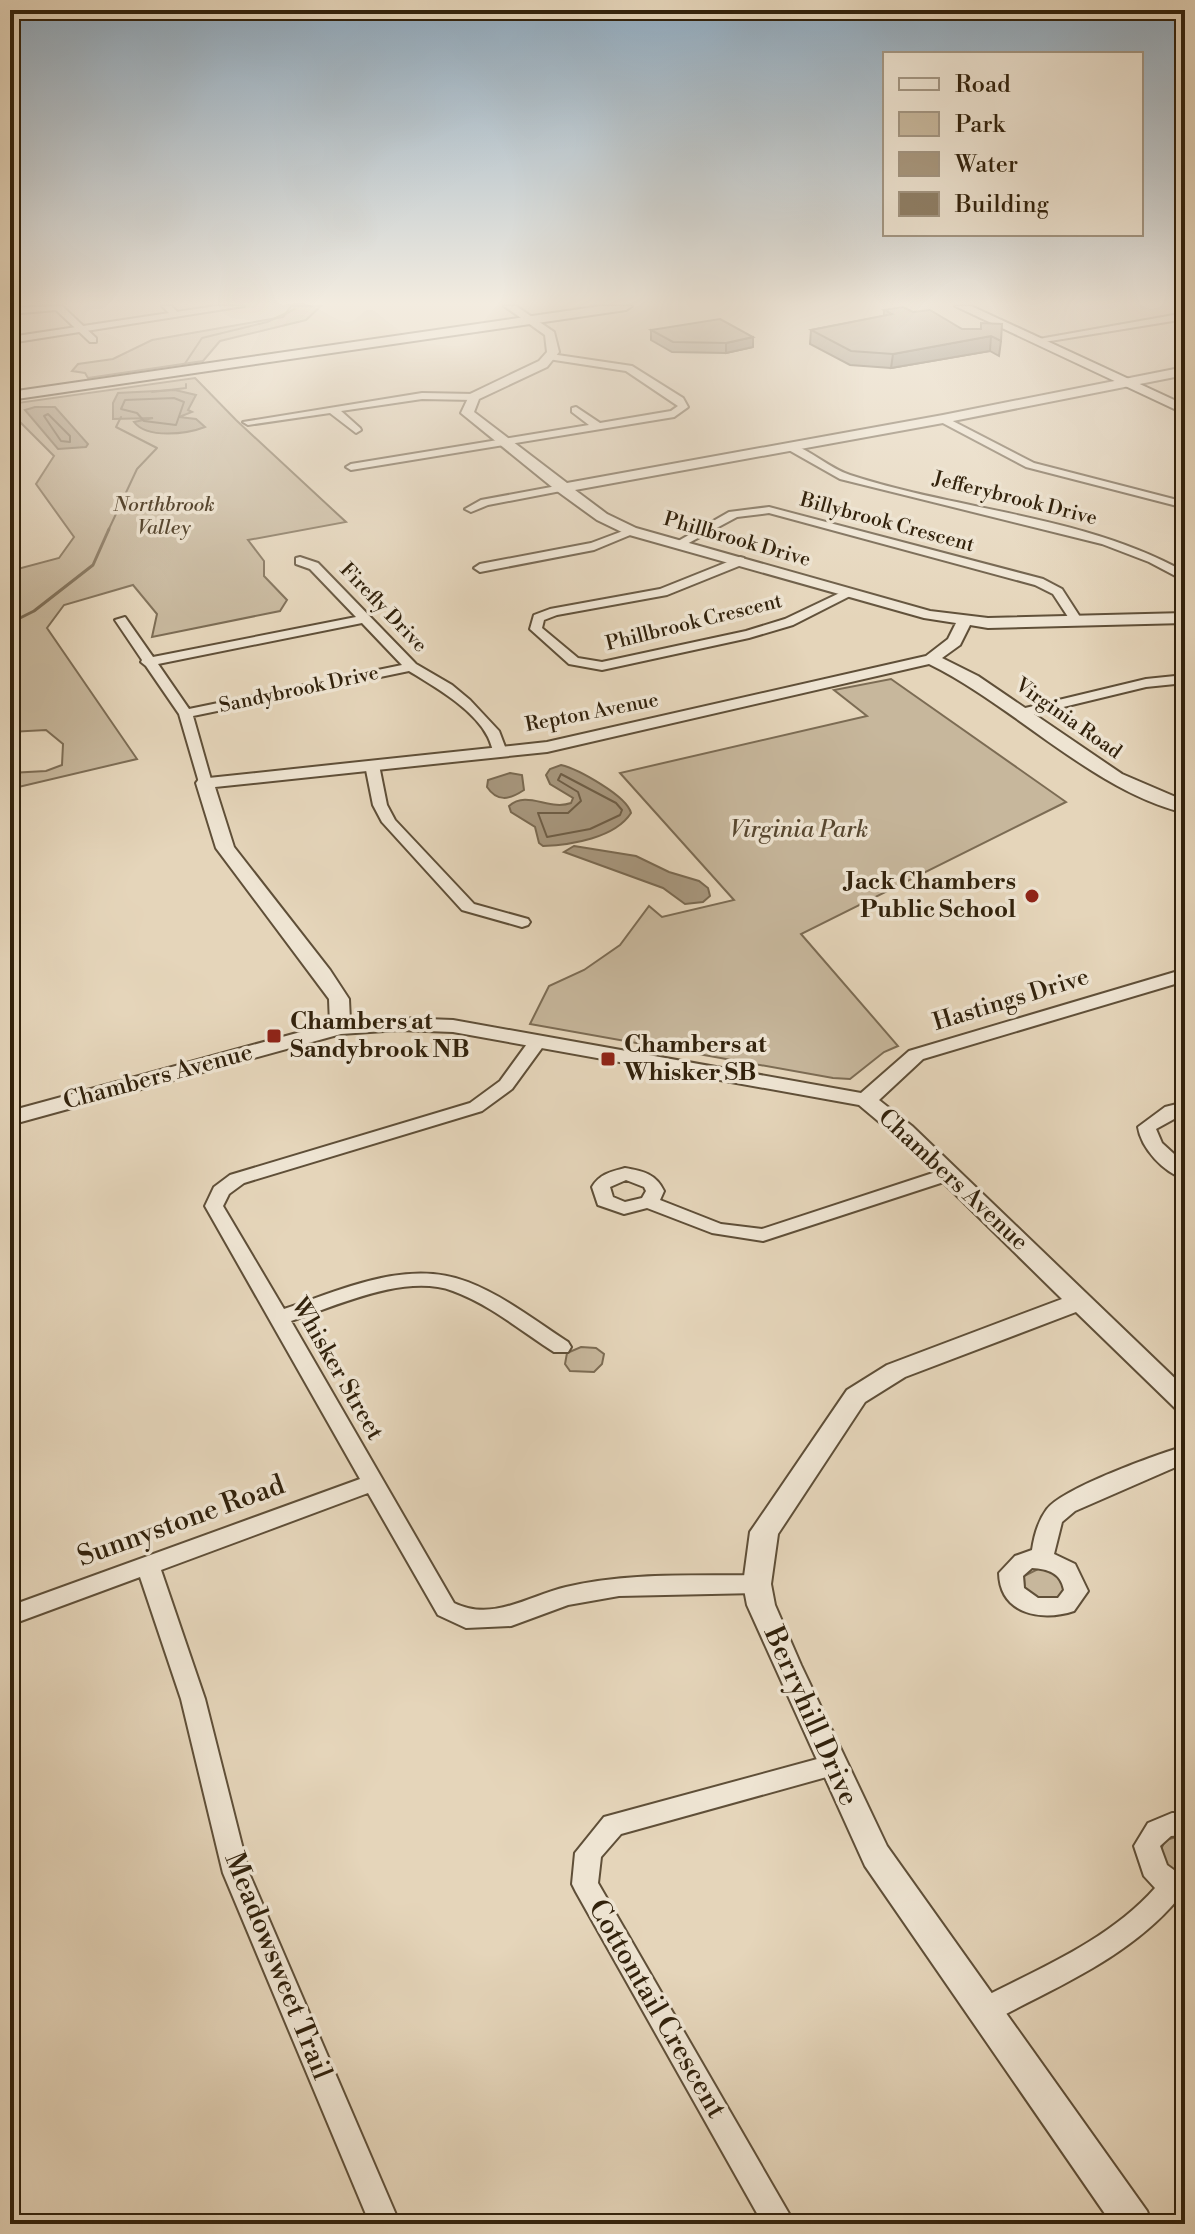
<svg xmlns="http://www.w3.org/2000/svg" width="1195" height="2234" font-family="'Libre Bodoni',serif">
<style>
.green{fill:#c7b79c;stroke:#7c6c54;stroke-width:2}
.water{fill:#a8987f;stroke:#796951;stroke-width:2}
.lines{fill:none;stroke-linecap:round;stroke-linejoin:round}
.shore{stroke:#6d5d46;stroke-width:2}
.stream-far1{stroke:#796951;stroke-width:2}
.stream{stroke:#796951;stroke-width:3}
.minor-casing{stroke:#5f4f38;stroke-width:4}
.tertiary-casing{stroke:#5f4f38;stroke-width:4}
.secondary-casing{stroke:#32220c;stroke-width:4}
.minor{fill:#eee4d2;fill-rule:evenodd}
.tertiary{fill:#eee4d2;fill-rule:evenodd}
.secondary{fill:#eee4d2;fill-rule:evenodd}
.wall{fill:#7b6d58;stroke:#32220c;stroke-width:2}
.shaded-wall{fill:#645947;stroke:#32220c;stroke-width:2}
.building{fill:#8f7f66;stroke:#32220c;stroke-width:2}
.poi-dot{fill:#8f2418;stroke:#eee4d2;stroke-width:3}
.labels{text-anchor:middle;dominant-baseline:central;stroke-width:7;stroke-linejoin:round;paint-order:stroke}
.far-street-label{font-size:20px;fill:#32220c;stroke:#eee4d2}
.far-park-label{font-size:20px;font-style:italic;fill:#574730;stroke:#eee4d2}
.park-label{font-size:24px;font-style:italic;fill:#574730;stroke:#eee4d2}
.poi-label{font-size:24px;font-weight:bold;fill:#32220c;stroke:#eee4d2;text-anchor:start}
.street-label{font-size:24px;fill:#32220c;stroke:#eee4d2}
.near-street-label{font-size:28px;fill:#32220c;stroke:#eee4d2}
</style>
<rect width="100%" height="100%" fill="#e5d5ba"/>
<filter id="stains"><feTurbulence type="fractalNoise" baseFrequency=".0025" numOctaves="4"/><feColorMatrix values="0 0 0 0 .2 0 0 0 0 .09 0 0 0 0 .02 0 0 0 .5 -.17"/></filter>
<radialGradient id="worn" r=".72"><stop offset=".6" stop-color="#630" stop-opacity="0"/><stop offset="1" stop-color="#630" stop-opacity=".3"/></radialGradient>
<path class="green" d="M291,306H321L306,320L220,341L203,361L88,378L85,373L72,371L78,364L113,359L152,340L283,317Z
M195,378L236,420L346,522L248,540L264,561V576L287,600L280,611L152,637L157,614L133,585L64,605L47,628L137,759L10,789V773L46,771L62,765L63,744L46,730L10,732V571L59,558L74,537L36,484L54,456L10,412V404Z
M891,679L1066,802L801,934L898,1046L884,1052L850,1079L833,1078L530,1024L549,986L584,970L620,945L649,906L662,917L734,900L620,773L867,716L834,690Z
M581,1347L596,1348L604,1354L602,1364L594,1372L570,1371L565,1364L567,1353Z
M1040,1568L1054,1572L1064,1581V1592L1061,1597L1042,1601L1025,1591L1024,1576Z
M1185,1835V1877L1165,1866L1160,1852L1165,1840Z"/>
<path class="water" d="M175,390L196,395L188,410L192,412L179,417L196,419L205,427C187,434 147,439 134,422L153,418L113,419V403L118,393Z
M35,407H55L88,444L86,447L58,449L25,410Z
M561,765C578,769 627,796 631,813C615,838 571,845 543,846L539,843L535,827L511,812L509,806C527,790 549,811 571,803L573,798L550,784L546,775L550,769Z
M510,773L522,775L524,790C509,800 497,802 487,787L488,780Z
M574,846L636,856L669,872L699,881L708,888L710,896L703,902L685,904L663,888L564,852Z"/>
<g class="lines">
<path class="shore" d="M174,398L184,402L176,425L144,421L137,413L121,409L125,400Z
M48,414L70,436V442L61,441L44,416Z
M561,774L616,803L622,810L620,815L590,829L547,837L538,813H568L581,801L578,792L558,780Z"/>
<path class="stream-far1" d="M184,365L202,338L267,322L295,309
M152,392L186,388V384
M108,531L137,469L157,448L116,427L121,417"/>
<path class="stream" d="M10,623L34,611L93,565L109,529"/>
<g class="minor-casing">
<path id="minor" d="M62,306L96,338V342H90L56,310L10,314V308Z
M162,306H171L181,315L173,317Z
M1185,313V319L1044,342L1039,339Z
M551,354L632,366L683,398L688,407L674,417L351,470L346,467L351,464L589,425L572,412V408L576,407L600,423L671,411L678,406L626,371L548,359V355Z
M10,363L16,365V369H10Z
M422,393L474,394L479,397L474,400L422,399L341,411L360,428L361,430L356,433L330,413L248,425L243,422Z
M943,416L1034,463L1185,502V508L1026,467L939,421V417Z
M791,444C812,451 829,468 850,475C960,511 1083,515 1185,572V581L1149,562L1102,544L840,479L787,449V445Z
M562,485L568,488L566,490L488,505L471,512L465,509L481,500Z
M769,507L1043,579L1062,589L1082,620L1072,623L1053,594L1035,585L769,513L737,517L683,546L673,544L729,512Z
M631,528L637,531L635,533L594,550L480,572L474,568L480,564L591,543Z
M300,557L318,563L416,664L452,685L470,700L499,731L507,752L505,755H495C492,749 491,743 488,737C474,709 435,687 409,671L193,716L212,783L205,787L200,786L179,714L146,666L141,662L142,660L115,620L125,617L153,657L356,617L310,569L296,564V558ZM362,623L402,665L189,709L158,664Z
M740,557L744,558V564L667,595L557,615L544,620L542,628L578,658L602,662L746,631L785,619L846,590L856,593L793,625L749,638L602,670L569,664L530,629L534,615L550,609L660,589Z
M1185,675V683L1146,687L1022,717L1015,713L1017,710L1146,679Z
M372,761L379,765L387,805L395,820L474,904L528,919L530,922L528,925L522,927L462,910L382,822L373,805L365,765Z
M538,1036L547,1041L512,1089L482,1111L244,1183L229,1194L223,1206L284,1309C342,1290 407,1258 468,1282C504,1296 536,1321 568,1342L571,1347L568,1352H554C521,1331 489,1304 453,1291C405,1273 336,1306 291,1321L454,1603C493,1622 528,1596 566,1587C628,1572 694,1576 757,1575L765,1578L769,1584L765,1590L757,1593L619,1596L568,1605L511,1626L466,1628L438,1615L368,1493L161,1570L205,1699L249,1873L400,2224H370L223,1873L181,1699L140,1577L10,1625V1606L360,1479L205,1206L214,1187L230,1175L470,1103L500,1081L532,1037Z
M1185,1102V1113L1156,1129L1162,1143L1185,1164V1179C1164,1173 1141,1148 1138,1127L1165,1107Z
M625,1168C643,1171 656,1174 664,1191L660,1200L721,1224L762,1229L942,1170H956L958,1174L956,1178L763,1241L712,1233L647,1208L624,1214L598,1205L592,1187C600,1174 610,1172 625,1168ZM626,1180L644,1187L646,1191L642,1198L625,1202L613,1197L610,1187Z
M1185,1446V1463L1075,1511L1062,1522L1054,1554L1075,1564L1088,1591L1074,1611C1041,1622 1000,1614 999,1573L1015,1556L1032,1550C1034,1536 1038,1521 1047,1509C1065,1487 1156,1455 1185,1446ZM1032,1568C1048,1569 1061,1573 1064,1590L1058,1598H1038L1024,1588L1023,1576Z
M832,1755L841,1759L845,1766L841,1773L621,1834L601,1857L598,1883L795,2224H763L576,1892L572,1884L575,1853L604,1817Z
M1172,1813H1185V1835L1171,1836L1160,1846L1167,1865L1185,1878V1900L1178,1899C1130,1956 1061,1985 996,2019L986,2023L976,2019L972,2010L976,2001C1038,1969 1108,1941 1155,1888L1144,1876L1134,1846L1148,1823Z"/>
</g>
<g class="tertiary-casing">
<path id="tertiary" d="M216,306H244L10,343V337Z
M504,306H516L554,332L559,352L547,367L479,399L474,412L567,483L943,415L1185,367V375L943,423L575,490L607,514L636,528L930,611L988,618L1185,613V623L988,628L970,625L960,645L942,658L978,676L1122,774L1185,801V813C1093,791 1015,706 929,664L547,752L215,787L234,847L330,970L349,999L350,1021L399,1018L453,1020L861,1093L909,1051L1185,969V981L923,1059L879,1100L912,1126L1185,1388V1412L1176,1409L1076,1312L905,1377L865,1402L778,1534L771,1584L775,1605L801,1665L887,1846L1147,2211L1152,2224H1112L865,1866L747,1605L743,1584L750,1532L847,1390L887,1365L1062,1299L896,1136L859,1105L453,1032L399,1030L341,1034L10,1125V1111L330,1024L329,999L216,848L196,783L199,779L547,742L926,656L948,639L956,623L924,618L626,534L597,520L557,491L461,413L470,394L539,361L547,352L545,335Z"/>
</g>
<g class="secondary-casing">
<path id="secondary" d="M601,306H632L626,310L10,400V392Z
M955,306H971L1185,405V414Z"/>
</g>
<use href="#minor" class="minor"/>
<use href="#tertiary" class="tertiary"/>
<use href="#secondary" class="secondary"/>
</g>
<path class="wall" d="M884,310L913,312L962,329H981L1001,341L999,356L990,351L891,368L850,365L810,344L811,330L884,316Z
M651,330L753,347L726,353L672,352L651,340Z"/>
<path class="shaded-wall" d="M991,336L990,351L891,368L893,354Z
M753,337V347L726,353V343Z"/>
<path class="building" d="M903,307L913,312L930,310L962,329H981V323L1002,324L1001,341L991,336L893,354L851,351L811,330L892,314L884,310Z
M720,319L753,337L726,343L673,342L651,330Z"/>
<linearGradient id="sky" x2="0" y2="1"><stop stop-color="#8ea9be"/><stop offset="0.49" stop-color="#f3ece0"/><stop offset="1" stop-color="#f3ece0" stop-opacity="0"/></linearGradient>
<rect width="1195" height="619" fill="url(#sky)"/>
<g class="poi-dot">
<circle cx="1032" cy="896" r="8"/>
<rect x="266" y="1028" width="16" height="16" rx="4"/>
<rect x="600" y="1051" width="16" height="16" rx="4"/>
</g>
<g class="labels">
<g class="far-street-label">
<text transform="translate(1015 499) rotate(14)">Jefferybrook Drive</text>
<text transform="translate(887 523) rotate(15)">Billybrook Crescent</text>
<text transform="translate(737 540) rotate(16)">Phillbrook Drive</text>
<text transform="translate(383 608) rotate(46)">Firefly Drive</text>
<text transform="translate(694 623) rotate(-14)">Phillbrook Crescent</text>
<text transform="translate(299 690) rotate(-12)">Sandybrook Drive</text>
<text transform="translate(592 713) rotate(-11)">Repton Avenue</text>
<text transform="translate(1068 719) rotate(35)">Virginia Road</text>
</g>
<g class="far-park-label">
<text x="164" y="505">Northbrook<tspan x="164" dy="23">Valley</tspan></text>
</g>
<g class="park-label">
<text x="799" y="830">Virginia Park</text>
</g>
<g class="poi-label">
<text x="1016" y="882" text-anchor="end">Jack Chambers<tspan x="1016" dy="28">Public School</tspan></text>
<text x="290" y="1022">Chambers at<tspan x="290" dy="28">Sandybrook NB</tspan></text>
<text x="624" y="1045">Chambers at<tspan x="624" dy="28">Whisker SB</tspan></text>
</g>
<g class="street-label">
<text transform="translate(1011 1000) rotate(-17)">Hastings Drive</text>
<text transform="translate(158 1077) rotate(-15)">Chambers Avenue</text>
<text transform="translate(953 1180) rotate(43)">Chambers Avenue</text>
<text transform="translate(337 1369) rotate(60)">Whisker Street</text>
</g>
<g class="near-street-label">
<text transform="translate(181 1521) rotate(-20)">Sunnystone Road</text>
<text transform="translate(811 1716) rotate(66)">Berryhill Drive</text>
<text transform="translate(278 1966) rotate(68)">Meadowsweet Trail</text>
<text transform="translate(657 2009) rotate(60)">Cottontail Crescent</text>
</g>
</g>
<rect width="1195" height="2234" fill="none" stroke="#e5d5ba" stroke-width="40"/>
<rect x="12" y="12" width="1171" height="2210" fill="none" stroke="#32220c" stroke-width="4"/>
<rect x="20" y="20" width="1155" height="2194" fill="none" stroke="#32220c" stroke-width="2"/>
<rect x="883" y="52" width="260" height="184" fill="#eee4d2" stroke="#a39683" stroke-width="2"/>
<rect x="899" y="78" width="40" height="12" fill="#eee4d2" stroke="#a39683" stroke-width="2"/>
<text x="955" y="92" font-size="24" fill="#32220c">Road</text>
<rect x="899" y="112" width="40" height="24" fill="#c7b79c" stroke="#a39683" stroke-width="2"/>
<text x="955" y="132" font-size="24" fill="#32220c">Park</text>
<rect x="899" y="152" width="40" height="24" fill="#a8987f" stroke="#a39683" stroke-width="2"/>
<text x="955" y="172" font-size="24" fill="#32220c">Water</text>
<rect x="899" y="192" width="40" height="24" fill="#8f7f66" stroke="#a39683" stroke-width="2"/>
<text x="955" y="212" font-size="24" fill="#32220c">Building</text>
<rect width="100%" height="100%" filter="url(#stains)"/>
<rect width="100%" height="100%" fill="url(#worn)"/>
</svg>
